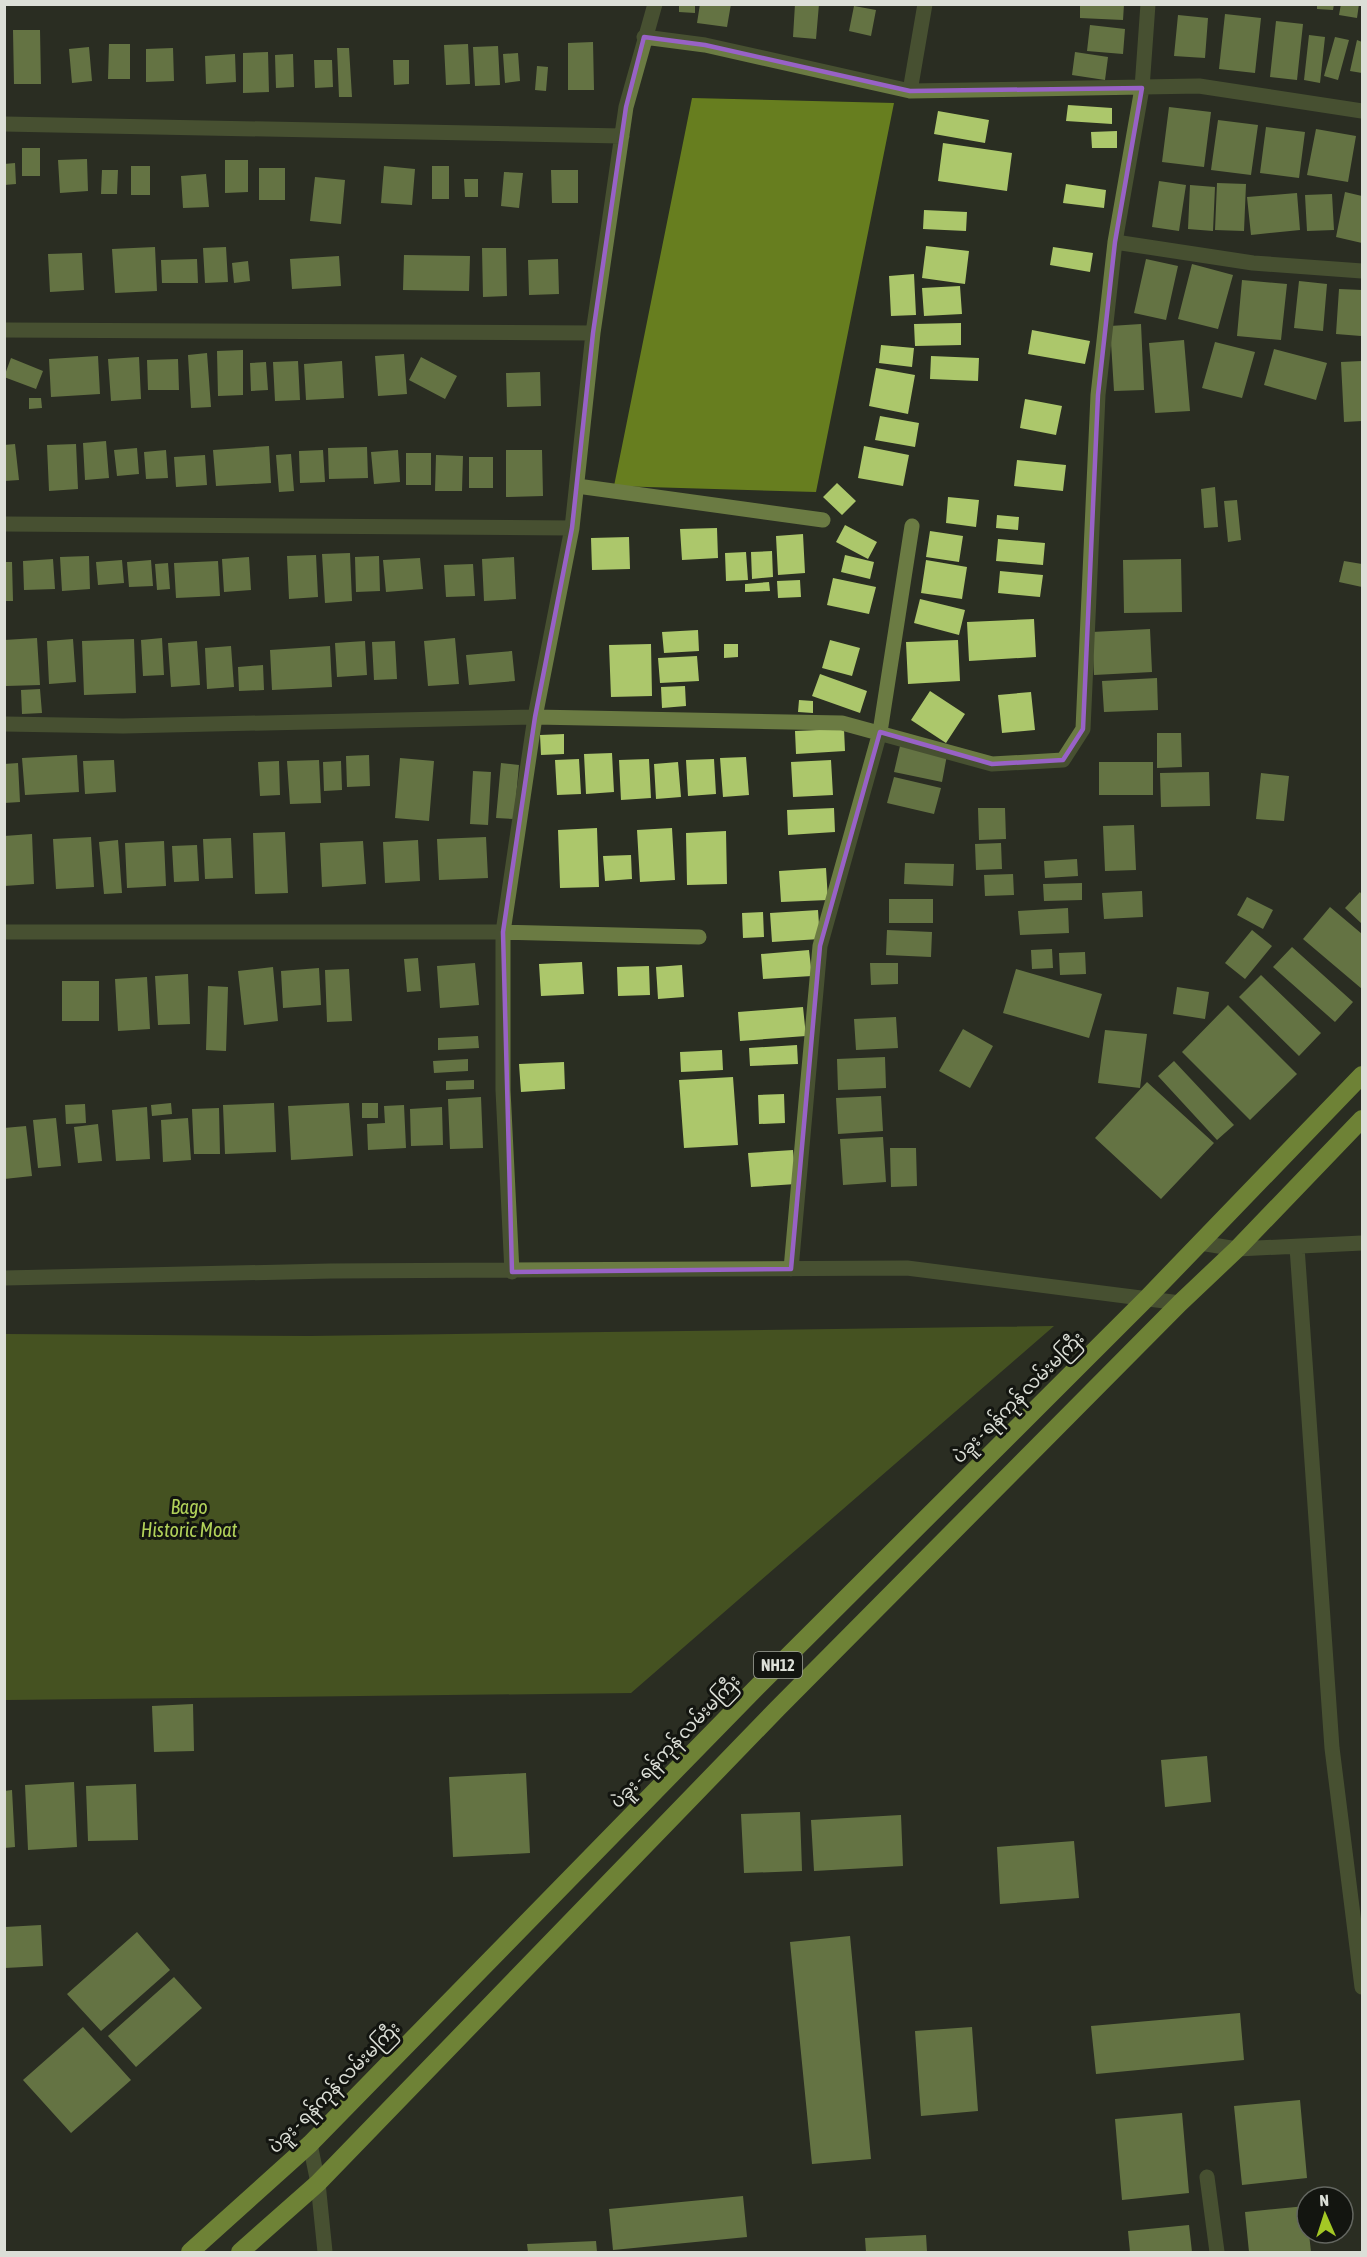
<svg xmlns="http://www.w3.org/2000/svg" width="1367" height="2257" font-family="'Asap Condensed','Noto Sans Myanmar',sans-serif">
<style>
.water{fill:#677e1f}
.building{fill:#acc76b}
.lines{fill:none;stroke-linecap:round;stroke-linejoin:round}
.minor{stroke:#6b7b43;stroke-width:15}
.highway{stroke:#c2e94f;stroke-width:18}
.marked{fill:none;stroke:#9862c6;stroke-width:4.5;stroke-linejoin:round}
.labels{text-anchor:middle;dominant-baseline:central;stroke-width:6;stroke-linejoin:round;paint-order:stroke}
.shield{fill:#131510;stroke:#a0a29b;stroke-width:1.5}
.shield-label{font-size:16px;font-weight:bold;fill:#dcdfd7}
.street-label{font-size:18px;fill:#dcdfd7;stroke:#131510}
.water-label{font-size:20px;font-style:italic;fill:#b1d159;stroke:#131510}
</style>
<rect width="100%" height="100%" fill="#2a2e22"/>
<path class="water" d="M692,98L894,103L816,492L614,486Z
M1054,1326L631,1693L5,1700V1334L310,1336Z"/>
<path class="building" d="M679,4H695V13L679,12Z
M700,4H731L727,27L697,23Z
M795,4H819L816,39L793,37Z
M1080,4H1124L1123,20L1080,18Z
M1317,4H1334L1333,10L1317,9Z
M1341,4H1359L1357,18L1339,15Z
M854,6L876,10L871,36L849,31Z
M1225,14L1261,18L1255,73L1219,69Z
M1178,15L1208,18L1205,58L1174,56Z
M1276,21L1303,24L1297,80L1270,77Z
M1090,25L1125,29L1123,54L1087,51Z
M13,30H40L41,84H14Z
M1309,35L1325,37L1320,83L1304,80Z
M1335,37L1349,40L1338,80L1324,76Z
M1357,40L1362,42V73L1350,71Z
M593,42L594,90H568V43Z
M109,44H130V79H108Z
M468,44L470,84L446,85L444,45Z
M498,46L500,85L475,86L473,47Z
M89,47L92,81L72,83L69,49Z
M173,48L174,81L146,82V49Z
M337,48H349L352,97H339Z
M268,52L269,92L243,93V53Z
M1075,52L1108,57L1105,80L1072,75Z
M518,53L520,81L505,83L503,54Z
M235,54L236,82L206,84L205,56Z
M293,54L294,87L276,88L275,55Z
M314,60H332L333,87L315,88Z
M393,60H409V84L394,85Z
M537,66L548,67L546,91L535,90Z
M1068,105L1112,108V124L1066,121Z
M1169,107L1211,112L1204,167L1162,162Z
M938,111L989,120L985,143L934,134Z
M1218,120L1258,125L1251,175L1211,170Z
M1266,127L1305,132L1299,178L1260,173Z
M1316,129L1356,136L1348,182L1307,175Z
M1117,131V148H1092L1091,132Z
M943,143L1012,153L1007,191L938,181Z
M22,148H40V176H22Z
M87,159L88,191L60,193L58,160Z
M225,160H248V192L225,193Z
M15,163L16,184L4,185V164Z
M131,166H150V195H131Z
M384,166L415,169L412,205L381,203Z
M432,166H449V199H432Z
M259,168H285V200H259Z
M102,170H118L117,194H101Z
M551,170H578V203H552Z
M504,172L523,173L519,208L501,206Z
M206,174L209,207L183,208L181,176Z
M315,177L345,180L341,224L310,221Z
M464,179H478V197H465Z
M1159,181L1186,185L1179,231L1152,227Z
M1217,183L1246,184L1244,231L1215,230Z
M1066,184L1106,190L1104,208L1063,203Z
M1190,185L1215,187L1213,231L1188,229Z
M1345,192L1362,196V243L1336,237Z
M1297,193L1300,230L1251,235L1247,197Z
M1332,194L1334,230L1307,231L1305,195Z
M924,210L967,212L966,231L923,229Z
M926,246L969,251L965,284L922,278Z
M155,247L157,291L115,293L112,249Z
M226,247L228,282L205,283L203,248Z
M1053,247L1093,253L1090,272L1050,265Z
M482,248H506L507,296L483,297Z
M82,253L84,290L50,292L48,254Z
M404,255L470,256L469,291L403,290Z
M339,256L341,286L292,289L290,259Z
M197,259L198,283H162L161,260Z
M558,259L559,294L529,295L528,260Z
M1146,259L1178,266L1166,320L1134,313Z
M248,261L250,281L234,283L232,263Z
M1192,264L1233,275L1218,329L1178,319Z
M914,274L916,315L891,316L889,276Z
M1242,280L1287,284L1281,340L1237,336Z
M1299,281L1327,284L1323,331L1294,328Z
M960,286L962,314L924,316L922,288Z
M1339,289L1362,290L1361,336L1336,334Z
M961,323V345L915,346L914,324Z
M1141,324L1144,390L1114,391L1110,326Z
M1032,330L1090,341L1085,364L1028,354Z
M1184,340L1190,411L1155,413L1149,343Z
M1215,342L1255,352L1242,398L1202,388Z
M881,345L914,348L912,367L879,363Z
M1274,349L1327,363L1316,400L1264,385Z
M243,350V395L218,396L217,351Z
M207,353L211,407L191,408L188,355Z
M404,354L407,394L378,396L375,356Z
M98,356L100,394L51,397L49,359Z
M931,356L979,358L978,381L930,379Z
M139,357L141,399L111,401L108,359Z
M421,357L457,376L445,399L409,380Z
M11,358L43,371L36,389L4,377Z
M178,359L179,390H148L147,360Z
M298,361L300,400L275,401L273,362Z
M342,361L344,398L306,400L304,364Z
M1362,361V421L1344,422L1341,362Z
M266,362L268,390L251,391L250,363Z
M876,368L915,375L908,414L869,406Z
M540,372L541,406L507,407L506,373Z
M29,398H41L42,408L29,409Z
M1025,399L1062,406L1056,435L1020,428Z
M880,416L919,423L915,447L875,440Z
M106,441L109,478L85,480L83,443Z
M15,444L19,480L4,481V445Z
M76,444L78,489L49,491L47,445Z
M269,446L271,483L216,486L213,450Z
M864,446L909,455L903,486L858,478Z
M367,447L368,478L329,479L328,448Z
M137,448L139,474L117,476L114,450Z
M166,450L168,478L146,479L144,452Z
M323,450L325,482L300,483L299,451Z
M398,450L400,482L374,484L371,452Z
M506,450H542L543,496L506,497Z
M406,453H431V485H406Z
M291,454L294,491L279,492L276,455Z
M205,455L207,485L176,487L174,457Z
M436,455L463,456L462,491H435Z
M469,457H493V488H469Z
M1017,460L1066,465L1063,491L1014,486Z
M837,483L856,501L842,515L823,497Z
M1215,487L1218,527L1204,528L1201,489Z
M948,497L979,500L976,527L946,523Z
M1237,500L1241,540L1228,542L1224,501Z
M997,515L1019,517L1018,530L996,528Z
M845,525L877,542L868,559L836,542Z
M717,528L718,558L682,560L680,529Z
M930,531L963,536L959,562L926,557Z
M803,534L805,573L778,575L776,536Z
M629,537L630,569L592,570L591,538Z
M998,539L1045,543L1043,565L996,561Z
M772,551L773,577L752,579L751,552Z
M746,552L748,580L726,581L725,553Z
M350,553L352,601L325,603L322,554Z
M316,555L318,597L289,599L287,556Z
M845,555L874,562L870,579L841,572Z
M89,556L90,589L62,591L60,557Z
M379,556L380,591L356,592L355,557Z
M249,557L251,590L224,592L222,559Z
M514,557L516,599L484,601L482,559Z
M420,558L423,589L386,592L383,560Z
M53,559L55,589L24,590L23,561Z
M1181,559L1182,612L1124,613L1123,560Z
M122,560L124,583L98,585L96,562Z
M151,560L153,586L129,587L127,562Z
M926,560L967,567L962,599L921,593Z
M218,561L220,596L176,598L174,563Z
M1344,561L1362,564V587L1339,582Z
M4,562H12L13,601H4Z
M168,563L170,589L157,590L155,564Z
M473,564L475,596L446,597L444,565Z
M1000,571L1043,575L1040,597L998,593Z
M833,578L876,587L869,614L827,605Z
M800,580L801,597L778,598L777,581Z
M769,582L770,591L745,592V584Z
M920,599L965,610L959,635L914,623Z
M1034,619L1036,657L969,661L967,622Z
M1150,629L1152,672L1094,675L1092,632Z
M698,630L699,651L664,653L662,632Z
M37,638L40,685L6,686L4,640Z
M162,638L164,675L143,676L141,640Z
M455,638L459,684L428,686L424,641Z
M73,639L76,682L49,684L47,641Z
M134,639L136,693L84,695L82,641Z
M830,640L860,648L852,676L822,668Z
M958,640L960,681L908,684L906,642Z
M197,641L200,685L171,687L168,643Z
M365,641L367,675L337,677L335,643Z
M395,641L397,679L374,680L372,642Z
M651,644L652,696L611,697L609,645Z
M724,644H738V657L724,658Z
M231,646L234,687L207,689L205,648Z
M330,646L332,687L272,690L270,650Z
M512,651L515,681L469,685L466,655Z
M697,656L699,681L660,683L658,658Z
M263,665L264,690L239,691L238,667Z
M820,674L867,691L860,713L812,696Z
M1157,678L1158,710L1104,712L1102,681Z
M685,686L686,706L662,708L661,687Z
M40,689L42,713L22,714L21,690Z
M930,691L965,714L946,743L911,720Z
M1031,692L1035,730L1002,733L998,695Z
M799,700L813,701V713L798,712Z
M844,729L845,751L796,754L795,731Z
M1157,733H1181L1182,767L1157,768Z
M564,734V754L541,755L540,735Z
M900,746L947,755L942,782L894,772Z
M612,753L614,792L586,794L584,754Z
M77,755L79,792L25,795L22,758Z
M369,755L370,786L347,787L346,756Z
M746,757L749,795L723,797L720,758Z
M400,758L434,761L429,821L395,818Z
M579,759L581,794L557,795L555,760Z
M649,759L651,798L621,800L619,760Z
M714,759L716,794L688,796L686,760Z
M114,760L116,792L85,794L83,761Z
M319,760L321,803L290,804L287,761Z
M831,760L833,795L793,797L791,762Z
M279,761L280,795L260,796L258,762Z
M341,761L342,790L324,791L323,762Z
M678,762L681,797L656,799L654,764Z
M1099,762H1153V795H1099Z
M18,763L20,802L4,803V764Z
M501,763L519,765L514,819L496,818Z
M473,771L491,772L488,825L470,824Z
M1209,772L1210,806L1161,807L1160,773Z
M1261,773L1289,776L1284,821L1256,819Z
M894,777L941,788L934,814L887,803Z
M834,808L835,832L788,835L787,810Z
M978,808H1005L1006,839L979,840Z
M1134,825L1136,870L1105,871L1103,826Z
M597,828L599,887L560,888L558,830Z
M672,828L675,880L640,882L637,830Z
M726,831L727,884L687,885L686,833Z
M285,832L288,893L255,894L253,833Z
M32,834L34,884L4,886V836Z
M91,837L94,887L56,889L53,839Z
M486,837L488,878L439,880L437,839Z
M231,838L233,878L205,879L203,839Z
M118,840L122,893L104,894L99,842Z
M418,840L420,881L385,883L383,842Z
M164,841L166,886L127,888L125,843Z
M363,841L366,884L322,887L320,843Z
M1001,843L1002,869L976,870L975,844Z
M197,845L199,881L174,882L172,846Z
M631,855L632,879L605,881L603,856Z
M1077,859L1078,876L1045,878L1044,861Z
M905,863L954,864L953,886L904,884Z
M826,868L828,900L781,902L779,871Z
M1013,874L1014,895L985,896L984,875Z
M1082,883V900L1044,901L1043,884Z
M1142,891L1143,917L1104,919L1102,893Z
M1360,892L1362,895V924L1345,908Z
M1247,897L1273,910L1263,929L1237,915Z
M889,899H933V923H889Z
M1330,907L1362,934V989L1303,939Z
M1068,908L1069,933L1020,935L1018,911Z
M818,910L820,939L772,942L770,913Z
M763,912L764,937L743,938L742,913Z
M887,930L932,932L931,957L886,955Z
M1252,930L1272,946L1245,979L1225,963Z
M1292,947L1353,1002L1335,1022L1273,967Z
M1052,949L1053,968L1032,969L1031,950Z
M809,950L812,976L763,979L761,954Z
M1085,952L1086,974L1060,975L1059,953Z
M418,958L421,991L407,992L404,959Z
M582,962L584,994L541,996L539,964Z
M475,963L479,1005L440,1008L437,966Z
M870,963H898V984L871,985Z
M682,965L684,997L658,999L656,967Z
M649,966L650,995L618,996L617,967Z
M273,967L278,1021L244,1025L238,971Z
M319,968L321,1005L283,1008L281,971Z
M349,969L352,1021L327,1022L325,970Z
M1016,969L1102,994L1089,1038L1003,1013Z
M188,974L190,1024L158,1025L155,976Z
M1261,975L1321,1033L1299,1056L1239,997Z
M147,977L150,1029L118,1031L115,979Z
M62,981H99V1021H62Z
M208,986L228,987L226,1051L206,1050Z
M1177,987L1209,992L1205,1019L1173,1014Z
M1228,1005L1297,1074L1250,1120L1182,1052Z
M803,1007L806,1036L740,1041L738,1012Z
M896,1017L898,1048L856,1050L854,1019Z
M963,1029L993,1046L970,1088L939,1071Z
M1105,1030L1147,1034L1140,1088L1098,1083Z
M478,1036L479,1048L438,1050V1038Z
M797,1045L798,1064L750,1066L749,1048Z
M722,1050L723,1070L681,1072L680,1052Z
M885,1057L886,1088L838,1090L837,1059Z
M468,1059V1071L434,1073L433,1061Z
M1174,1061L1234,1125L1217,1140L1158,1076Z
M564,1062L565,1089L521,1092L519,1064Z
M733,1077L738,1145L684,1148L679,1080Z
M474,1080V1089L446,1090V1081Z
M1147,1082L1214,1143L1161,1199L1095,1138Z
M784,1094L785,1123L759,1124L758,1095Z
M881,1096L883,1131L838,1134L836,1098Z
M481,1097L483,1148L450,1149L448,1099Z
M171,1103L172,1114L152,1116L151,1105Z
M274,1103L276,1152L225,1154L223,1105Z
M349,1103L353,1156L291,1160L288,1106Z
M362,1103H378V1118H362Z
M85,1104L86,1123L66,1124L65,1105Z
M404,1105L406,1148L368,1150L367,1124L385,1123L384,1106Z
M147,1107L150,1159L116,1161L112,1110Z
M442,1107L443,1145L411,1146L410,1109Z
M219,1108L220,1154H194L192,1109Z
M56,1118L61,1166L38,1168L33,1120Z
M188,1118L191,1160L163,1162L161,1120Z
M98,1124L102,1161L78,1163L74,1127Z
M26,1126L32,1176L4,1179V1128Z
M883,1137L886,1182L843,1185L840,1139Z
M890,1148H916L917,1186L891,1187Z
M793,1150L796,1184L751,1187L748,1153Z
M193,1704L194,1751L154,1752L152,1706Z
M1207,1756L1211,1802L1165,1807L1161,1760Z
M526,1773L530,1853L453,1857L449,1777Z
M74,1782L77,1847L28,1850L25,1785Z
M136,1784L138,1840L88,1841L86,1786Z
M12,1790L15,1847L4,1848V1791Z
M800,1812L802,1871L744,1873L741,1814Z
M901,1815L903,1866L814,1871L811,1820Z
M1074,1841L1079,1898L1000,1904L997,1847Z
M41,1925L43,1966L5,1968V1927Z
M137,1932L170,1970L101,2031L67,1994Z
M850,1936L871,2159L812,2164L790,1942Z
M174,1977L202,2008L136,2067L108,2036Z
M1240,2013L1244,2060L1096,2074L1091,2026Z
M83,2027L131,2080L71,2133L23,2080Z
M972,2027L978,2111L921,2116L915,2031Z
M1300,2100L1307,2178L1242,2185L1234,2106Z
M1182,2113L1189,2193L1122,2200L1115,2119Z
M743,2196L747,2237L613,2250L609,2209Z
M1306,2206L1311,2252H1249L1245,2212Z
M1189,2225L1192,2252H1130L1128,2231Z
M926,2235L927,2252H866L865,2238Z
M596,2241L597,2252H528L527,2244Z"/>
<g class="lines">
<path class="minor" d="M644,37L705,45L910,91L1199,86L1362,111
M910,91L925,4
M4,124L622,136
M1115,242L1253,263L1362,271
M4,330L593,333
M577,486L823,520
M4,524L572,528
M4,724L123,726L535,717L842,723L992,764L1063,760L1083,729L1098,395L1115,242L1142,88L1148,4
M4,932H503L699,937
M1200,1243L1237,1249L1362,1243
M1297,1247L1332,1748L1362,1987
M791,1269L820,946L880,732L912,526
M512,1272L503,1090V932L535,717L572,528L593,333L626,107L655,4
M4,1278L331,1271L907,1268L1180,1303
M310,2144L318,2183L325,2252
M1207,2177L1217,2252"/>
<path class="highway" d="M190,2252L310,2144L756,1688L1147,1298L1362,1075
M240,2252L318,2183L777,1709L1180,1303L1237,1249L1362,1119"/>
</g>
<path d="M0 0H1367V2257H0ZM644,37L705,45L910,91L1142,88L1115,242L1098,395L1083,729L1063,760L992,764L880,732L820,946L791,1269L512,1272L503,932L535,717L572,528L593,333L626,107Z" fill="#2a2e22" fill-opacity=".55" fill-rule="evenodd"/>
<path class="marked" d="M644,37L705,45L910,91L1142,88L1115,242L1098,395L1083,729L1063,760L992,764L880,732L820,946L791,1269L512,1272L503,932L535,717L572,528L593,333L626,107Z"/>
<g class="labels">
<rect class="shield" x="754" y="1652" width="48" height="26" rx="4.5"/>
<g class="shield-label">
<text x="778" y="1665">NH12</text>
</g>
<g class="street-label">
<text transform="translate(1018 1397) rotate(-45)">ပဲခူး - ရန်ကုန် လမ်းမကြီး</text>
<text transform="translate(675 1741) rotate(-46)">ပဲခူး - ရန်ကုန် လမ်းမကြီး</text>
<text transform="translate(334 2087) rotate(-45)">ပဲခူး - ရန်ကုန် လမ်းမကြီး</text>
</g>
<g class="water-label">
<text x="189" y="1506">Bago<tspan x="189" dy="23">Historic Moat</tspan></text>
</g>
</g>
<rect width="1367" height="2257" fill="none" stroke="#dcdfd7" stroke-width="12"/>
<g transform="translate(1325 2215) rotate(357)"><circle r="28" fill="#131510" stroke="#636660" stroke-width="1.5"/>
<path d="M0-4.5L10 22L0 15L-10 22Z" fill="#a4c825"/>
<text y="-9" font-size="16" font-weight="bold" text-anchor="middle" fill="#dcdfd7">N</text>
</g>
</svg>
